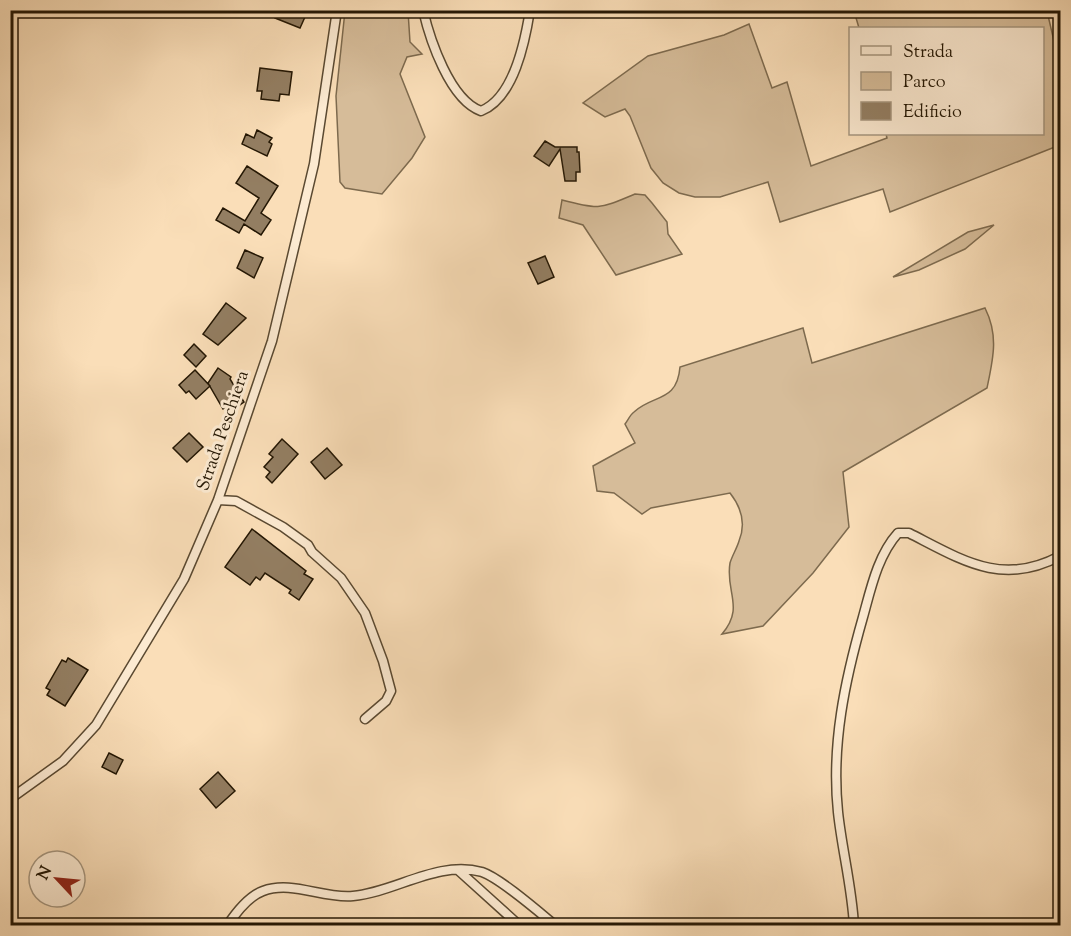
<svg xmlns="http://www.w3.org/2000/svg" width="1071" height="936" font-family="'Sorts Mill Goudy',serif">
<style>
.green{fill:#d6bc99;stroke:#7d6a4e;stroke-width:1.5}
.building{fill:#937e62;stroke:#241704;stroke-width:1.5}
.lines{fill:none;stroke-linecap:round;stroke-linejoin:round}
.street-casing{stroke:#5a4931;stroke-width:11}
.street{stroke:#fcead1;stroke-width:8}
.labels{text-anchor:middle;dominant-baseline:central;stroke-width:6;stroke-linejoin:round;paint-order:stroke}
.street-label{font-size:18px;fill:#241704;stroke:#fcead1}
</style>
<rect width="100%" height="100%" fill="#fadeb8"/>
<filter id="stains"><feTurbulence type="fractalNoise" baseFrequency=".00333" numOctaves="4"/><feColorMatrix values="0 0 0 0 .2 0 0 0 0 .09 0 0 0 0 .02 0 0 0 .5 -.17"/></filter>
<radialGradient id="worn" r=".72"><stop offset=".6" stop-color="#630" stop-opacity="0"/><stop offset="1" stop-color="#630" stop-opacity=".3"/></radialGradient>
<path class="green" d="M345,11H408L410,42L422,54L407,57L400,74L425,137L412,158L382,194L345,188L340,182L336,96Z
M854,11H1047L1060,67V145L890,212L883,189L780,222L768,182L720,197H695L679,193L663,183L651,168L630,116L625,109L605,117L583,103L648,56L724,35L749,24L772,88L787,82L811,166L887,138L886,134H1042V28H859Z
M635,194L645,195L652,203L667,222L668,234L682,254L616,275L583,225L559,218L562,200C600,210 599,209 635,194Z
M994,225L965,249L919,270L893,277L968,232Z
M985,308C999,336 993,359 987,388L843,472L849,527L813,573L763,626L722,634C745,607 725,592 730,563C732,556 737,548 739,541C746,524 741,507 730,493L651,508L642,514L614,493L597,491L593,466L635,443L625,424C628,420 630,415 634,412C653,394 677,403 680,367L803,328L812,363Z"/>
<path class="building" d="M278,10H288L305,17L300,28L275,18Z
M260,68L292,72L289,95L280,94L279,101L261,99L262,91H257Z
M257,130L272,138L269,142L272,144L267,156L242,144L246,134L254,138Z
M545,141L555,147H577V152H579L580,172H576V181H565L560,149L549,166L534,156Z
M247,166L278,186L261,213L271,220L261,235L244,224L239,233L216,220L223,208L245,221L259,198L236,183Z
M245,250L263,258L254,278L237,268Z
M545,256L554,277L538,284L528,263Z
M226,303L246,318L218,345L203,334Z
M194,344L206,356L196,367L184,355Z
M218,368L231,377L230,379L244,402L231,411L227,406L223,409L208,383Z
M195,370L210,386L196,399L189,391L186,393L179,385Z
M189,433L203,447L187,462L173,448Z
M282,439L298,454L272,483L266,477L270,472L264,467L273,457L269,454Z
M327,448L342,465L325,479L311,462Z
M252,529L306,571L304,574L313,579L299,600L289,593L291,590L265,573L260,580L256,577L250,585L225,567Z
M68,658L88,670L65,706L47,695L50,690L46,688L62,660L66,662Z
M109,753L123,760L116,774L102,767Z
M218,772L235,791L216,808L200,789Z"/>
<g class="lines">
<g class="street-casing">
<path id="street" d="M423,10C430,40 450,100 481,111C514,98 525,42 530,10
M218,500L236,501L283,527L308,545L312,552L341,578L365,613L383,661L391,691L386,701L365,719
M10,799L63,761L96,725L184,579L218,500L272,341L314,164L337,10
M458,870L520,926
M227,926C235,914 249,896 263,891C292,880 323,899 353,896C396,892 437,860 482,872C500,878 539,912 556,926
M854,926C852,887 842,850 838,812C831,745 845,680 863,617C871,588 878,555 898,533H909C962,560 1002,587 1060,556"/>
</g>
<use href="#street" class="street"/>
</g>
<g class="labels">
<g class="street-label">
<text transform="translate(224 431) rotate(-71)">Strada Peschiera</text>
</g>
</g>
<rect width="1071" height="936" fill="none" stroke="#fadeb8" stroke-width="36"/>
<rect x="12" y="12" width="1047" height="912" fill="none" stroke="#241704" stroke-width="3"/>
<rect x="18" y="18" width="1035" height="900" fill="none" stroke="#241704" stroke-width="1.5"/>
<rect x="849" y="27" width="195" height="108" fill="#fcead1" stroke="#a6967f" stroke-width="1.5"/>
<rect x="861" y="46" width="30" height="9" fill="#fcead1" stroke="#a6967f" stroke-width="1.5"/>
<text x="903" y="57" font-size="18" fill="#241704">Strada</text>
<rect x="861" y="72" width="30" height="18" fill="#d6bc99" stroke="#a6967f" stroke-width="1.5"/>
<text x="903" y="87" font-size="18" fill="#241704">Parco</text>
<rect x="861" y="102" width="30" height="18" fill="#937e62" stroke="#a6967f" stroke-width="1.5"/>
<text x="903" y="117" font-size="18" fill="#241704">Edificio</text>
<g transform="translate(57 879) rotate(296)"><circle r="28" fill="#fcead1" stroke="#a6967f" stroke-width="1.5"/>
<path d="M0-4.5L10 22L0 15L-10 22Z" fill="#8f2418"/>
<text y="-9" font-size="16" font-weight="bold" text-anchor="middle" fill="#241704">N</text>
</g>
<rect width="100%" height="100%" filter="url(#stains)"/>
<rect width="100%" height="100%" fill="url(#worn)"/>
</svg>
